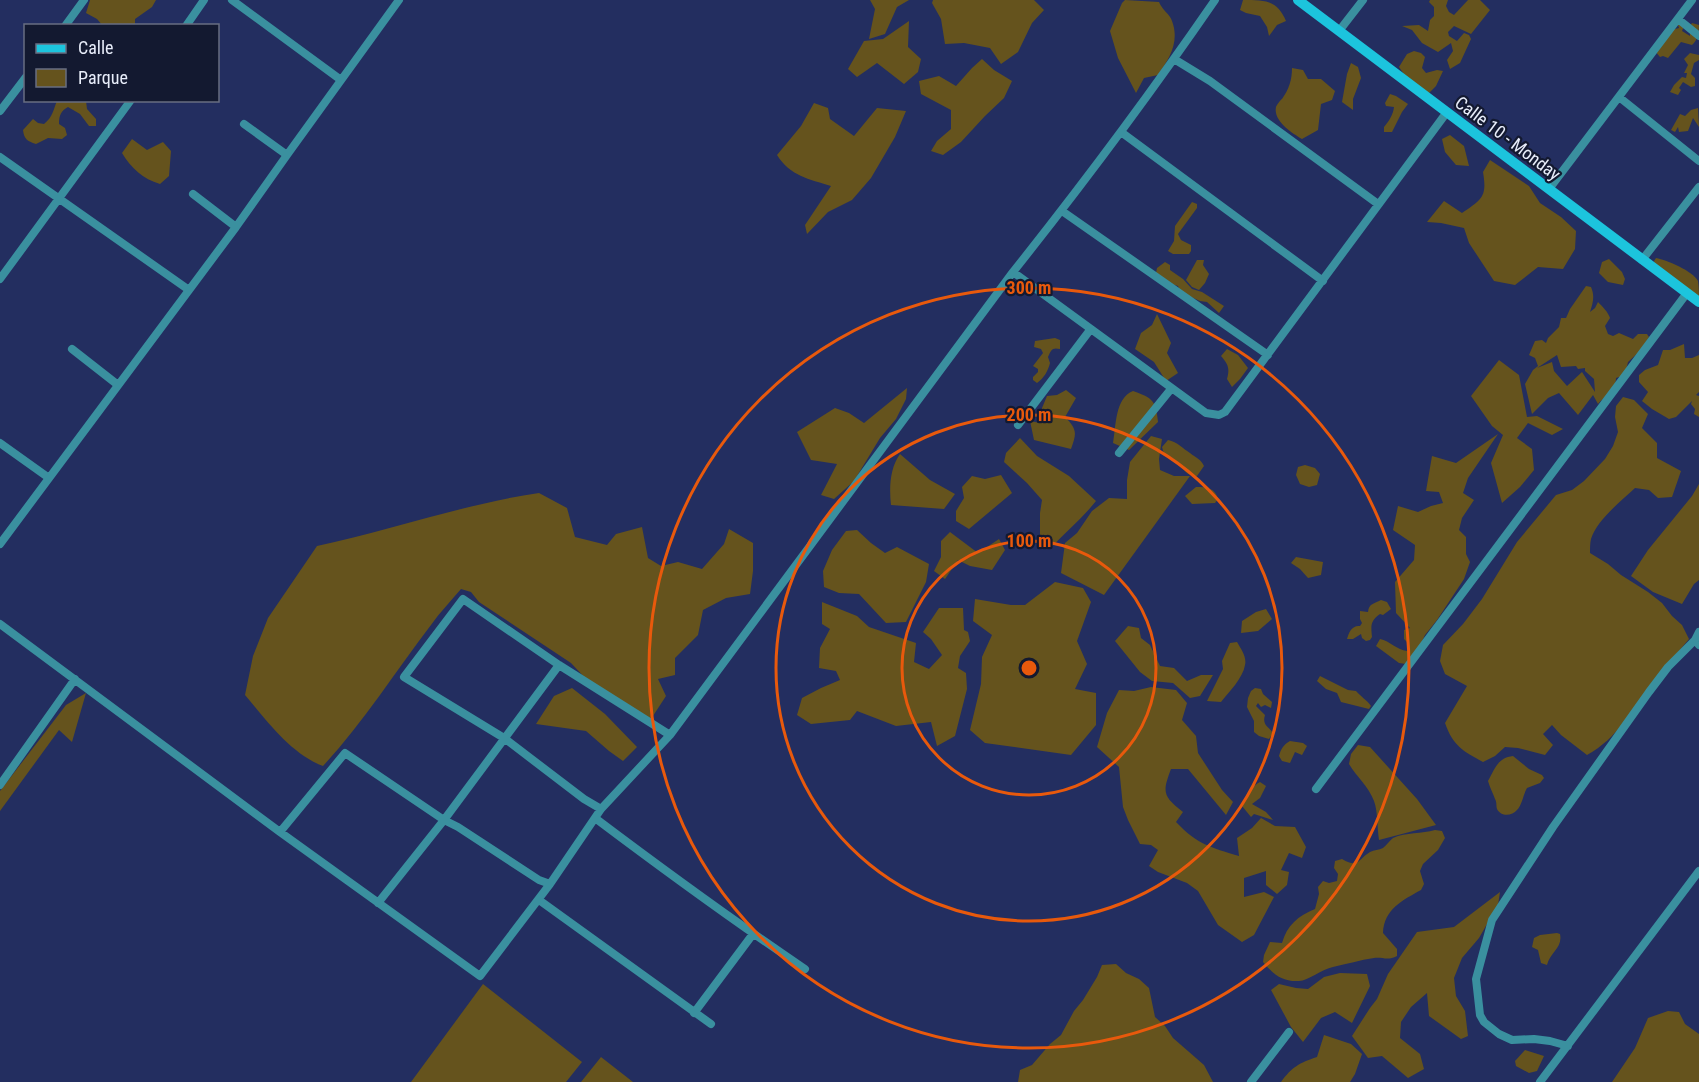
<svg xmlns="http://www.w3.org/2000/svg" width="1699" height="1082" font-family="'Roboto Condensed',sans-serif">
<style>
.green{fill:#65531d;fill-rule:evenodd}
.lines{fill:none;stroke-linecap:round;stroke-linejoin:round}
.street{stroke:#3a909f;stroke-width:8}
.secondary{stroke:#1cc4dd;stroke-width:10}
.ring{fill:none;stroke:#e8590c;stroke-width:3}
.labels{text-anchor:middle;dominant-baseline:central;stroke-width:4.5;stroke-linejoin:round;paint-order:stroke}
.street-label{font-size:18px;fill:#e8edfa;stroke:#131930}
.centre{fill:#e8590c;stroke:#131930;stroke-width:3}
.ring-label{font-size:18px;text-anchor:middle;font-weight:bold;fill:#e8590c;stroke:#131930;stroke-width:4.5;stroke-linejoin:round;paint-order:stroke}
</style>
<rect width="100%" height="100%" fill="#232e60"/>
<path class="green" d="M90,0H156L152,7L135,19V25L103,26L97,19L86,13Z
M870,0H909L897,7L885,34L869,39L875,9Z
M933,0H1034L1044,10L1032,23L1018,52L1001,64L990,48L964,43L945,44L941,19L932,3Z
M1125,0L1159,2C1162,10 1170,14 1172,21C1180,42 1169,59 1158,75L1144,78L1136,93L1118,58L1110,31L1122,3Z
M1243,0C1265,0 1277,0 1286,21L1277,25L1269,36L1267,27L1260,16L1246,13L1240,10Z
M1430,0H1448L1446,6L1449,12L1454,15L1468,0H1480L1490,10L1471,34L1454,26L1448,32L1449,36L1457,41L1464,33L1469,35L1471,39L1460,63L1450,69L1447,60L1453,51L1451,43L1438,52L1422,43L1412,30L1402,26L1419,25L1428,31L1430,20L1434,16V7L1429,2Z
M909,21L908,47L921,59L918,72L904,84L877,63L857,77L848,69L864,41L883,39Z
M1692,23L1699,25C1699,32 1698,40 1692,45L1681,42L1668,58L1663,56L1660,57L1655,51L1671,30L1679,28L1678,25L1682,24L1684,26L1682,31L1690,36V26Z
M1414,51L1421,53L1425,57L1422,68L1426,73L1437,70L1443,71L1436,86L1429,93L1410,83L1399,67L1407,54Z
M1690,53L1699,55V60L1694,63L1691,74L1695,78V86L1691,87L1683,82L1679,88L1681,90L1678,95L1670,92L1674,85L1682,77L1686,78L1687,73H1684L1688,65L1684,59Z
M982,59L994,70L1012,81L1004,98L985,116L961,142L943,155L931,151L937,141L951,129V110L921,94L919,81L939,76L956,86L972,68Z
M1351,63L1358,67L1361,78L1353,99V110L1342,102L1347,74Z
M1292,68L1303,70L1308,79H1321L1335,91L1332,100L1321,104L1318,130L1302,139C1292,133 1273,121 1276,107C1277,105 1280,100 1282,99C1289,89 1292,80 1292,68Z
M1390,94L1396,96L1408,104L1402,112L1392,132H1384V127C1389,121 1393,115 1394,107L1386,106L1385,103Z
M57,101H86L87,109L96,119V126H89L80,114L68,107C61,111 59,115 59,124L65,128L67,135L62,139L48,138L36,144C27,141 24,139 23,130L33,119L38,123L44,124C53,117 53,110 57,101Z
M814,103L828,108L830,119L854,136L877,108L906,111L895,137L871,178L852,200L828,212L807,234L805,225L831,186C809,179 790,176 777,155L801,126Z
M1698,108L1699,127L1693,118L1688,131L1679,132L1678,127L1675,132L1671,130L1680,114L1685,116L1691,110Z
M1450,135L1464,146L1469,166L1456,165L1445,152L1442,139Z
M132,139L147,150L163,142L171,151L169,176L160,184C143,179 131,168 122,153Z
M1490,160L1529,186L1540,203L1561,217L1576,231L1575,249L1563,269L1538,267L1515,285L1494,281L1469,243L1464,228L1441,223L1427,222L1444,201L1462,213C1483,199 1487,196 1483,172Z
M1192,202L1197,204V208L1178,234L1181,240L1191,245V251L1189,254H1173L1168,251L1174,241L1175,226Z
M1656,258C1667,260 1693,271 1698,281C1699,287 1699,294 1699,300L1655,265L1654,261Z
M1609,259L1622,272L1625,279L1623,285L1608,282L1599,273L1602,262Z
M1197,260H1204L1203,265L1209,274L1205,283L1199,290L1192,287L1186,280Z
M1165,262L1170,265V270L1183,279L1192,289L1202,292L1224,306L1219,313L1207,302L1200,301L1180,292L1178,286L1171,284L1156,273L1157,268Z
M1586,286L1591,287C1595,296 1593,303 1590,312L1595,308L1598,302C1603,307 1608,312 1610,318L1605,326L1608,334L1613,336L1619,333L1633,339L1638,334H1647L1649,337L1641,350L1628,362L1626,370L1622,376L1616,378C1616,390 1605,396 1598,404L1593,395L1578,415L1559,393L1548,398L1532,414L1525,384L1533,370L1538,366L1535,358L1529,355L1535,341L1542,340L1546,343L1548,338L1559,327L1561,318H1566L1570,309ZM1557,355L1561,367L1576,366L1578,369L1585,368V371L1594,379L1595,392L1582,372L1567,386L1554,371L1552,362L1537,368Z
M1157,314L1171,343L1167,353L1178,373L1166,381L1154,362L1135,349L1141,333L1152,325Z
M1055,338L1060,340V349C1052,347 1051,350 1048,357L1050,363C1048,371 1044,378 1037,383L1033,380V377L1038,372V369L1033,366L1043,353L1041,349L1034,347L1035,341Z
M1684,344L1685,358H1692L1699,355V392L1696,395L1699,396V417L1694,414L1695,409L1691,404L1692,401L1676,417L1669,419L1652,409L1642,401L1648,392L1639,382V375L1645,370L1658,365L1663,350H1670Z
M1227,349L1238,355L1248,368L1240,379L1232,387L1227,379C1230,368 1228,364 1221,356Z
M1499,360L1519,375L1527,417L1537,416L1563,429L1552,435L1528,423L1517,438L1532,449L1534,470L1520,487L1502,503L1491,463L1503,435L1492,426L1471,396Z
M907,388L906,399L896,419L880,438L854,481L834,499L821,495L837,464L811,460L797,432L835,408L849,413L864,423Z
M1066,390L1076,398L1065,417C1077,429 1077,433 1071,449L1034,440L1030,421L1040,423L1043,419L1042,408L1047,396L1057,395Z
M1133,391C1153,398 1156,401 1158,422L1129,450L1113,443C1116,426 1115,398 1133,391Z
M1623,397L1634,400L1648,414L1642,428L1657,443V458L1681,471L1672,497L1658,498L1649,490L1635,488C1621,501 1597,520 1591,539C1590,543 1590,549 1590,553L1608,564L1621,575L1648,592L1662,603L1672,616L1682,625L1689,639C1677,654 1663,668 1652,683C1632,710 1618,738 1587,755L1561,735L1552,725L1543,734L1553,745L1545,755L1518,748L1505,747L1495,756L1483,762C1463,751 1453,746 1445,723L1467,686L1445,674L1440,661L1443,645L1463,624L1482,599L1517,542L1556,495L1572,490L1584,481L1605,459L1613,446L1618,432L1615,417L1616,406Z
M1498,434L1468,478L1463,493L1474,500L1462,518L1459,530L1466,537V554L1470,562L1464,579L1437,620L1425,635L1417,652L1406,664L1399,663L1376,646L1380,639C1390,641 1397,650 1407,651L1408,643L1404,639V630L1410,628L1396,613L1395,582L1414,560L1415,545L1393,530L1398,506L1418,512L1431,506L1443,503L1439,492L1426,491L1432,456L1456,463Z
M1151,436L1162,439L1159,459L1160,470L1174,476H1190L1104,595L1061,573L1065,543L1077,533L1092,511L1109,498L1127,499V480L1130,462Z
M1020,438L1037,456L1069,476L1096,501C1082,519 1065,532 1050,549L1040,543V513L1042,500L1027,483L1004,462L1006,453Z
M1168,440C1178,442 1182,448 1190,453C1196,458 1200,458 1204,466L1197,476C1184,475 1186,470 1177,462C1173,458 1169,456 1164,454L1162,447Z
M900,454L930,480L955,494L944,509L891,505C889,487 890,468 900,454Z
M1305,465L1315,468L1320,474L1317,485L1309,487L1300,484L1296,475L1298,467Z
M1001,475L1012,493L969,529L956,521V511L964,498L962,487L972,476L985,479Z
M1699,484V580L1694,584L1682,604L1653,592L1631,576L1648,550L1692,496Z
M1196,487C1207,487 1215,488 1218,499L1215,503L1192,504L1185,496Z
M539,493L567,508L575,537L607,545L616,534L642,527L648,558L661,566L678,562L702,569L724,544L729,529L753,543V571L750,594L726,598L703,610L698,635L675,658V675L658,679L666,696L651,719L586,679L571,663L479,602L471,592L461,589C451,601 440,612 431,625C395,672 363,723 323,766C291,754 267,721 245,695L253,656L268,618L317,546C392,530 464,504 539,493Z
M857,530L871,543L885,553L897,547L929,564L926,582L906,622L886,623L859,594L839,593L824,587L823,571L832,550L846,531Z
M950,532L978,553L999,539L1005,550L992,570L970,566L958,560L945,579L934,571L941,557V541Z
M1296,557L1323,562L1321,575L1308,578L1300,569L1291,563Z
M1055,582L1083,588L1091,602L1077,641L1087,664L1075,689L1096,693V725L1071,755L985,743L970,730L981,684L982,657L992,635L973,621L975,599L1011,605H1025Z
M1381,600L1387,602L1391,609L1383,615L1380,614C1370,621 1371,626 1372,637L1370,640L1366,641L1362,638L1361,634L1353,639H1347C1349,632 1352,625 1360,626L1362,623L1360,619V611L1368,612C1369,603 1374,604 1381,600Z
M822,602L857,616L869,627L916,643L914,662L929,669L942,655L931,639L923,632L939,608H963L964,630L968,632L970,641L960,656L958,668L966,673L967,689L955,736L937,746L931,722L896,726L857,711L850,720L811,724L797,715L802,698L821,688L840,680L836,671L819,668L820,648L830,629L822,624Z
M1266,609L1272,619L1258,631L1241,633L1242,621L1256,612Z
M1128,626L1139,628L1141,638L1150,645L1160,666L1174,668L1187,681L1201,675H1213L1200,696L1190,698L1173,683L1152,681L1140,672L1115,641Z
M1237,642C1241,649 1247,657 1245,665C1243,678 1229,692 1221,702L1207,701L1223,669L1222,661L1230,643Z
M1320,676L1348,690L1356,691C1360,696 1367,700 1371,706L1369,709L1341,702L1337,693L1326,689L1317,681Z
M1151,687L1176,690L1187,703L1182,720L1196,736L1198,753L1222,790L1233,802L1226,815L1188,769H1171C1162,793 1163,796 1183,812L1176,822C1198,845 1210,847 1239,856L1237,838L1252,828L1261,818L1275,826L1295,827L1306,847L1302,858L1289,853L1281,870L1289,872L1287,885L1277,894L1266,885V871L1244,878V897L1264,892L1274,897L1254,935L1242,942L1218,925L1198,891L1187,883L1158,872L1149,866L1158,850L1151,845L1140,844L1128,820L1123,807L1119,767L1097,747L1107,713L1119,690L1134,691Z
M572,688L605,714L637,747L623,761L609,751L586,731L536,724L554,696Z
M1255,688L1261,689L1263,694L1272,702L1271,708L1265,705L1261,707L1258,703L1256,706L1265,715C1262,725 1268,726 1273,733L1269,739L1259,736L1254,732V721L1247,707L1248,698L1251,691Z
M86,693L72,742L59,730L0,811V791L66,705Z
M1290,741L1303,743L1307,746L1302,755L1295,752L1290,763L1282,761L1279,756C1281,749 1283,745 1290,741Z
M1358,745L1370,747L1417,799L1436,825L1379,840C1377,828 1378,812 1374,801C1369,787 1356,776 1349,764L1351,754Z
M1513,756L1529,769L1542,775L1544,778L1540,783L1527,788C1523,795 1522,805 1517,810C1512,816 1501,817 1497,809C1496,806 1497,802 1495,799C1493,793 1490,788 1488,781C1495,769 1497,758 1513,756Z
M1260,782L1266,786L1260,798L1252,804L1266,812L1273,820L1254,814L1251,817L1242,806C1244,797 1252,786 1260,782Z
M1435,830L1442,831L1445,838L1438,850L1423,864L1420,871L1424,884L1421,890C1403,900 1384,909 1383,933L1397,949V956C1388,961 1383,957 1374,958C1360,960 1347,964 1333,967C1322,969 1308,981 1299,981C1282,982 1273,974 1263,962L1264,955L1270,942L1282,943C1287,925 1298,916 1315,909L1319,894L1318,887L1323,881L1329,883L1337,881L1338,874L1334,868L1335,861L1342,859C1359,869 1358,859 1370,852C1374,850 1379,850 1383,848C1387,845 1389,841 1393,838C1406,832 1422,834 1435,830Z
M1500,892L1498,905L1479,938L1462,958L1454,978L1456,996L1465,1011L1468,1036L1461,1039L1429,1016L1427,993L1411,1007L1401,1022L1400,1038L1420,1054L1424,1069L1408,1078L1382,1056L1368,1058L1352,1036L1370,1008L1377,999L1388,974L1417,932L1454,927Z
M1557,933L1560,934C1563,948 1550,952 1547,965L1541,963L1538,950L1532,947L1534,938L1540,935Z
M1116,964L1126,973L1139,979L1149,988L1155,1017L1165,1026L1173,1038L1204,1065L1213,1082H1018L1020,1070L1032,1065L1050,1044L1061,1035L1074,1011L1083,1000L1097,977L1102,965Z
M1340,973L1367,974L1370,986L1352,1023L1335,1012L1321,1018L1303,1042L1291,1027L1271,990L1279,984L1296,988L1308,989L1324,977Z
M483,984L582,1062L566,1082H411Z
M1668,1011L1679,1012L1685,1024L1699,1034V1082H1612L1635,1048L1648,1018Z
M1324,1035L1351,1044L1362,1054L1355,1074L1350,1082H1281C1292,1067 1299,1063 1317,1057Z
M1525,1050L1544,1056L1537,1071L1529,1073L1516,1066L1515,1061Z
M601,1057L633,1082H581Z"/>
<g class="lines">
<path class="street" d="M232,0L341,80
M1678,19L1699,36
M65,26L84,0
M186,26L204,0
M1339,31L1363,0
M1174,59L1210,81L1378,204
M1619,97L1699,161
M0,111L26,77
M244,124L287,155
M1121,132L1323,281
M0,157L189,290
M1549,189L1692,0
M193,194L236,227
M1062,211L1268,355
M1642,260L1699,187
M1013,272L1206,413L1219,415L1225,412L1447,112
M0,279L131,100
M72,349L118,385
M1018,425L1090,330
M0,443L49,478
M1119,453L1171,389
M0,544L236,227L287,155L399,0
M0,624L280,832L480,976L550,884L601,809L670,735L1013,272C1083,184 1151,93 1215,0
M1699,632L1695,640L1699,645
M0,785L75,679
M1316,789L1687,293
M601,809L584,799L504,738L404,677L463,599L559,665L670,735
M595,818C664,870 734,921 805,969
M280,832L345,753L444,820L458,827L539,880L550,884
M539,900L711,1024
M378,903L444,820L559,665
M694,1013L753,934
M1568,1046L1550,1041L1534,1039L1512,1040L1499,1034L1484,1022L1480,1015L1476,979L1492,920L1553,827L1649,692L1668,667L1695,640
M1251,1082L1289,1032
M1540,1082L1699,871"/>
<path class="secondary" d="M1298,0L1699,302"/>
</g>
<g class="ring">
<circle cx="1029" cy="668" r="127"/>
<circle cx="1029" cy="668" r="253"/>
<circle cx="1029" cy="668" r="380"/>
</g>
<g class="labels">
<g class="street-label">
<text transform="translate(1508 138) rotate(37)">Calle 10 - Monday</text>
</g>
</g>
<circle cx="1029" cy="668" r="9" class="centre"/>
<g class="ring-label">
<text x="1029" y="294">300 m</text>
<text x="1029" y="421">200 m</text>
<text x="1029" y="547">100 m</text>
</g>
<rect x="24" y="24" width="195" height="78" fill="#131930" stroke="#686e81" stroke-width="1.5"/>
<rect x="36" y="44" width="30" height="9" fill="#1cc4dd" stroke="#686e81" stroke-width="1.5"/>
<text x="78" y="54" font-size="18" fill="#e8edfa">Calle</text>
<rect x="36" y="69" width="30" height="18" fill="#65531d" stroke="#686e81" stroke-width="1.5"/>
<text x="78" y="84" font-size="18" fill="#e8edfa">Parque</text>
</svg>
